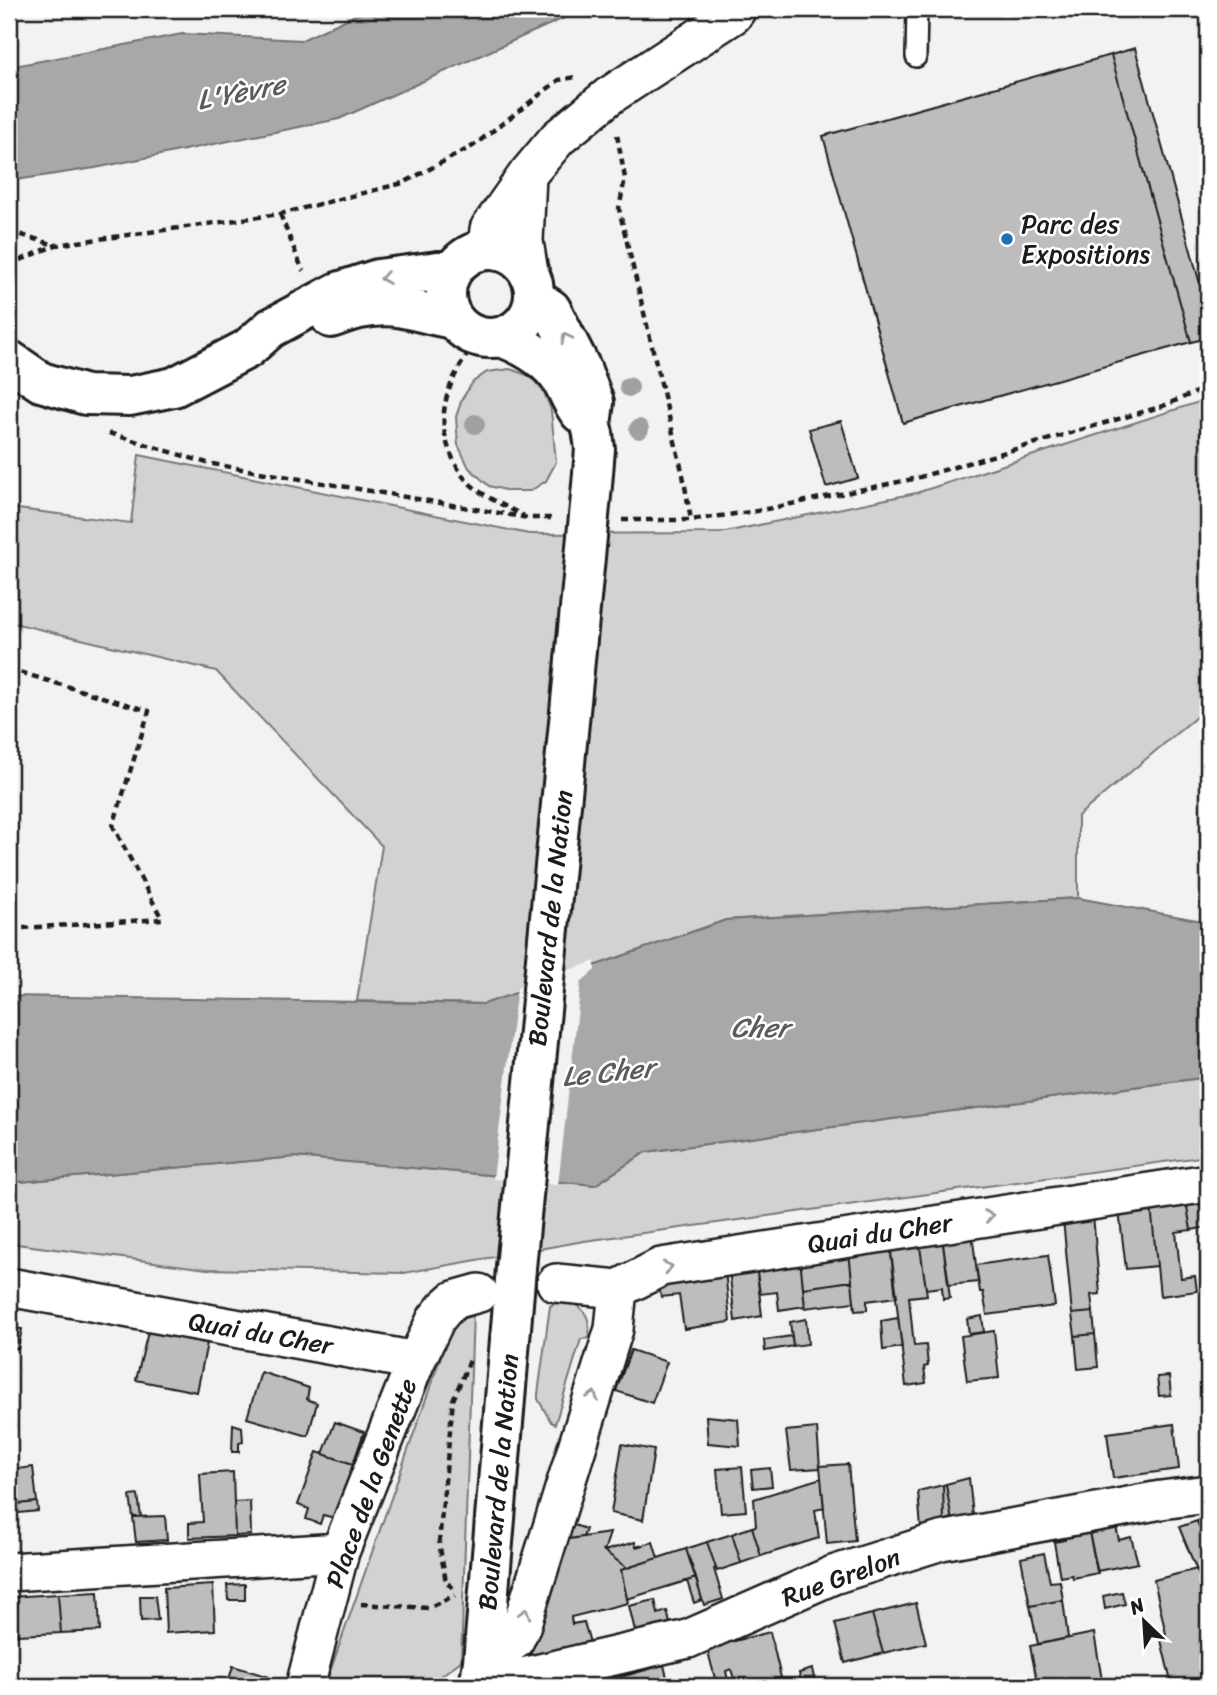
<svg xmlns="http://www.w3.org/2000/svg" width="1217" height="1695" font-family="Sriracha,sans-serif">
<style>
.green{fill:#d2d2d2;stroke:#777;stroke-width:2}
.water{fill:#a8a8a8;stroke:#707070;stroke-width:2}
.pier{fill:#f2f2f2}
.building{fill:#bdbdbd;stroke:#1c1c1c;stroke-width:2}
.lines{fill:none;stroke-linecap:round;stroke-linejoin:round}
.service-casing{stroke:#1c1c1c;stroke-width:24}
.minor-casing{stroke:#1c1c1c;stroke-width:42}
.primary-casing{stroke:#1c1c1c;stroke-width:44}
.path{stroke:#1c1c1c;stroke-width:4.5;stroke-dasharray:7 5;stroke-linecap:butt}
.service{stroke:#fff;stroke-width:19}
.minor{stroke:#fff;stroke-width:37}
.primary{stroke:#fff;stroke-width:38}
.primary-bridge-casing{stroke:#1c1c1c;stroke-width:44;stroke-linecap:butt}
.primary-bridge{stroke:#fff;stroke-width:38}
.tree{fill:#a0a0a0}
.oneway{stroke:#999}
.poi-dot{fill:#1f6fb2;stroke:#fff;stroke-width:2.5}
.labels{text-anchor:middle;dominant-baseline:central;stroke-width:5;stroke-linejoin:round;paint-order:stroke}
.poi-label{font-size:26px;fill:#1c1c1c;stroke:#fff;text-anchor:start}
.street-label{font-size:26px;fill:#1c1c1c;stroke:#fff}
.water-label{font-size:28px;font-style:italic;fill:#5b5b5b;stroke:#fff}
</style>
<rect width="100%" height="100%" fill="#f2f2f2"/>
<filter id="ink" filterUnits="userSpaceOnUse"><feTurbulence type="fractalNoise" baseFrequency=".0143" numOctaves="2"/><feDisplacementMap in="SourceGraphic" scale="14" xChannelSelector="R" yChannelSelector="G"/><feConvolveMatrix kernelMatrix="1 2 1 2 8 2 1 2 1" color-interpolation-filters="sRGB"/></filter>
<g filter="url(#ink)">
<path class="green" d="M510,369L530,376L544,392L551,410L556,462L546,481L530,491H509L489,486L469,468L458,445L456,417L462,399L473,382L487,372Z
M1208,399V707L1078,816V898L726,920L484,1004L357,1001L382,846L216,671L9,622V508L131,523L139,455L529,534L720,533L916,493Z
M1208,1077V1156L584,1241L404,1273L207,1269L9,1243V1183L295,1157L595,1185L646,1152Z
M557,1295C568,1298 580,1305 586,1315C590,1321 589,1331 590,1338L581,1339L555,1424L551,1422L538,1399V1394L550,1306L556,1303Z
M473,1313L461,1661L438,1678L420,1686H325L452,1325Z"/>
<path class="water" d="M368,9H581L575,13L339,119L95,168L9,181V67L182,34L302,40Z
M1078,898L1208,922V1077L646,1152L595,1185L295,1157L9,1183V996L484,1004L726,920Z"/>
<path class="pier" d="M595,961V970L581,982L558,1185L493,1179L517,988Z"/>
<path class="building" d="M1135,48L1208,313V338L1191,342L1111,55Z
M1111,55L1191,342L903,423L823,136Z
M841,421L858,478L826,487L809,429Z
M1208,1198V1227L1191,1230L1186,1201Z
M1186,1201L1191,1230L1176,1232L1181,1278L1195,1276L1197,1291L1160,1296L1151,1206Z
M1151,1206L1157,1266L1126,1269L1119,1211Z
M1093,1215L1100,1294L1091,1295L1093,1312L1072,1314L1063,1219Z
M972,1232L978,1282L949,1285L942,1237Z
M942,1237L950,1298L943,1299L942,1287L926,1289L919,1240Z
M919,1240L927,1295L909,1297L914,1346L926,1345L928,1366L924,1367L926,1383L906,1386L890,1245Z
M890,1245L897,1297L867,1301V1310L855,1311L849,1251Z
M849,1251L852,1281L803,1288L800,1258Z
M1048,1255L1055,1306L987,1315L983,1292H980L976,1265Z
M800,1258L805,1306L779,1310L777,1292L760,1294L756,1265Z
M756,1265L762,1316L735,1321L729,1269Z
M725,1269L730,1322L684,1329L679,1295L661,1297L658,1281Z
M852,1281L854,1302L805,1308L803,1288Z
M1208,1282V1325H1207L1201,1284Z
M1093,1312L1095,1334L1075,1336L1072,1314Z
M982,1316L984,1332L969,1334L967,1319Z
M898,1318L902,1347L883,1350L881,1321Z
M806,1319L808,1344L793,1346L790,1322Z
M9,1327L22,1329L18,1349L9,1347Z
M994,1331L999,1378L967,1381L961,1336Z
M148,1332L207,1343L197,1392L136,1380Z
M1095,1334L1098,1367L1078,1369L1075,1336Z
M792,1336L793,1346L765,1351L764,1340Z
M631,1350L667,1362L652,1403L616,1391Z
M261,1372L309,1388L307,1399L317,1403L308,1436L247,1418Z
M1169,1376L1171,1395L1159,1396L1157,1377Z
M706,1416L738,1419L740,1446L708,1443Z
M335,1422L364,1432L353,1464L323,1454Z
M233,1424L242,1427L243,1442L239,1443V1452H232Z
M1174,1424L1179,1469L1113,1478L1107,1433Z
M817,1428L820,1468L791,1470L786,1431Z
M622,1444L654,1450L643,1520L611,1513Z
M317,1452L353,1464L335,1518L323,1515L320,1524L306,1519L309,1509L298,1505Z
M848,1464L855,1541L827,1544L820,1466Z
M33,1467L37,1502L9,1505V1470Z
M742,1467L746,1511L721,1513L717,1469Z
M770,1468L772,1486L753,1488L751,1470Z
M233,1472L235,1536L189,1538V1523L203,1522L200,1474Z
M821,1478L824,1508L815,1510L819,1538L761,1556L752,1527L756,1526L754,1499Z
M969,1478L973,1516L952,1522L946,1484Z
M946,1484L952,1522L944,1524L943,1485Z
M943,1485L944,1524L921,1529L918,1491Z
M138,1495L141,1517H133L130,1496Z
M250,1501L251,1535L235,1536L234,1502Z
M37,1502L38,1511L9,1514V1505Z
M165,1516L167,1540L136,1542L133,1517Z
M1114,1518L1119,1540L1131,1537L1138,1563L1097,1571L1087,1523Z
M1208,1518V1553L1197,1521Z
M1197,1521L1208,1553V1568L1197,1571L1179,1527Z
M568,1523L586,1529L583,1537L562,1540Z
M1087,1523L1098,1573L1073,1578L1072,1575L1060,1577L1054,1542L1065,1540L1063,1527Z
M752,1527L761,1556L741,1563L732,1534Z
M610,1533L604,1551L627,1568L621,1570L628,1603L571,1617L572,1624L584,1622L591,1646L534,1658L525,1645L562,1540Z
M732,1534L741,1563L717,1571L707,1542Z
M635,1542L636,1547L653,1542L658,1558L627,1568L604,1551Z
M707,1542L716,1568L714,1569L723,1599L704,1605L686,1549Z
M686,1549L696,1578L627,1599L621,1570Z
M1044,1553L1050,1582L1060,1581L1063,1600L1030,1606L1021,1558Z
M1197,1569L1208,1607V1686H1172L1160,1636L1166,1634L1154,1580Z
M696,1578L702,1600L694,1603L687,1581Z
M245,1584V1600H228L227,1585Z
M213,1585L215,1630L166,1633L164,1588Z
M98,1592L100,1631L61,1633L58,1594Z
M1122,1592L1125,1604L1105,1609L1103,1596Z
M58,1594L61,1633L17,1635L16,1631L9,1632V1597Z
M140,1596H155L158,1620L141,1621Z
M655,1600L658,1614L667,1611L671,1627L636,1635L629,1606Z
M1063,1600L1068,1638L1038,1644L1030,1606Z
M916,1603L926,1643L883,1653L872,1614Z
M872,1614L883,1653L845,1663L835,1623Z
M770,1632L783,1686H736L731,1669L726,1671L729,1686H717L707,1648Z
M1094,1633L1103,1686H1038L1030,1646Z
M664,1665L669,1686H608L606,1681Z
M233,1666L269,1677L266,1686H227Z
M812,1669L816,1686H802L799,1673Z"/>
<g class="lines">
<g class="service-casing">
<path id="service" d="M916,57L917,9"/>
</g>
<g class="minor-casing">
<path id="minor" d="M527,175L524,241L529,273
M487,250L489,229L527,175L558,138L609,96L733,15L737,9
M556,1283L618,1289L661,1267L1208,1183
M9,1287L416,1361
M9,1572L340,1552
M483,1662L515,1640L521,1627L614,1329L618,1289
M481,1681L501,1682L688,1639L833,1575L941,1541L1161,1500L1208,1494
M305,1686L340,1552L416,1361L436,1319L445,1308L454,1300L479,1293"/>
</g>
<g class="primary-casing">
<path id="primary" d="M446 294a44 44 0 1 1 88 0a44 44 0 1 1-88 0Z
M534,298L551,309L581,368L594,402L591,425L593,434
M331,318C353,309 379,303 403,308C420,311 436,316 453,319
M501,337C525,346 546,358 561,379C568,390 571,402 580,413
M9,360L41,382L86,395L130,396L174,387L247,349L271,328L338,292L378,279L453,269
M479,1686L483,1662L516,1268"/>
</g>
<path class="path" d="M617,135L625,178L619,209L683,475L691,520
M280,214L303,271
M9,231L55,245
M9,265L56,245L280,214L403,183L473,146L559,80L576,77
M469,352C447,384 435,417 451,454C455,464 461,475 468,482C484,497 505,506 524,516
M109,433L207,463L528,518H553
M622,520H691L757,511L913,479L1163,406L1208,387
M9,669L149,711L113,826L162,919L9,929
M453,1588L446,1582L439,1542L453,1400L470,1360
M361,1604L428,1608L455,1595"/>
<use href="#service" class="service"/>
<use href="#minor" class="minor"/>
<use href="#primary" class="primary"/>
<g class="primary-bridge-casing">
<path id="primary-bridge" d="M516,1268L592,485L595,449L593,434"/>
</g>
<use href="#primary-bridge" class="primary-bridge"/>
</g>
<g class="tree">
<circle cx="629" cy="387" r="10"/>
<circle cx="475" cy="424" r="10"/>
<circle cx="639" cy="429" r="10"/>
</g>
<defs><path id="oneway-chevron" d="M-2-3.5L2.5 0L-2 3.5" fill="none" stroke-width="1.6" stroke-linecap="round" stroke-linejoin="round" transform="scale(1.75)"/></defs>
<g class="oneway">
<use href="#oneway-chevron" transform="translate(385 278) rotate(171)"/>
<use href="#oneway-chevron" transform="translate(566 338) rotate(-117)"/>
<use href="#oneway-chevron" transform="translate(989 1216) rotate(-9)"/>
<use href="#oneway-chevron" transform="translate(668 1267) rotate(-13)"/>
<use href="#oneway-chevron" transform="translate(593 1396) rotate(-73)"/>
<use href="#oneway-chevron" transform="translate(525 1613) rotate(-73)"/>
</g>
</g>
<circle class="poi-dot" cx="1007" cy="239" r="7"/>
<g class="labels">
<g class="poi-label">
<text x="1021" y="224">Parc des<tspan x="1021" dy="30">Expositions</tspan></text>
</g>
<g class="street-label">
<text transform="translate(550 918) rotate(-84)">Boulevard de la Nation</text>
<text transform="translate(880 1233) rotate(-9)">Quai du Cher</text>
<text transform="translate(261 1333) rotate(10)">Quai du Cher</text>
<text transform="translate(498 1482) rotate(-85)">Boulevard de la Nation</text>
<text transform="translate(371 1483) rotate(-70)">Place de la Genette</text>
<text transform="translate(841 1577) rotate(-20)">Rue Grelon</text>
</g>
<g class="water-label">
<text transform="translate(241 92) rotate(-11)">L'Yèvre</text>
<text x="760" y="1027">Cher</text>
<text transform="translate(608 1072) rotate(-6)">Le Cher</text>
</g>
</g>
<rect width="1217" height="1695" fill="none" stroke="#fff" stroke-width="35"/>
<rect x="18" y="18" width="1182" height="1660" fill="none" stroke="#1c1c1c" stroke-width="2.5" filter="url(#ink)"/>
<g transform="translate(1144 1621) rotate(335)" stroke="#ffffff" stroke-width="5" paint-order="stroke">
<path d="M0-5L12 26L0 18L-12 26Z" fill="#1c1c1c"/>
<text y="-10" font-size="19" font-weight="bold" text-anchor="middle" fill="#1c1c1c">N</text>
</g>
</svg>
